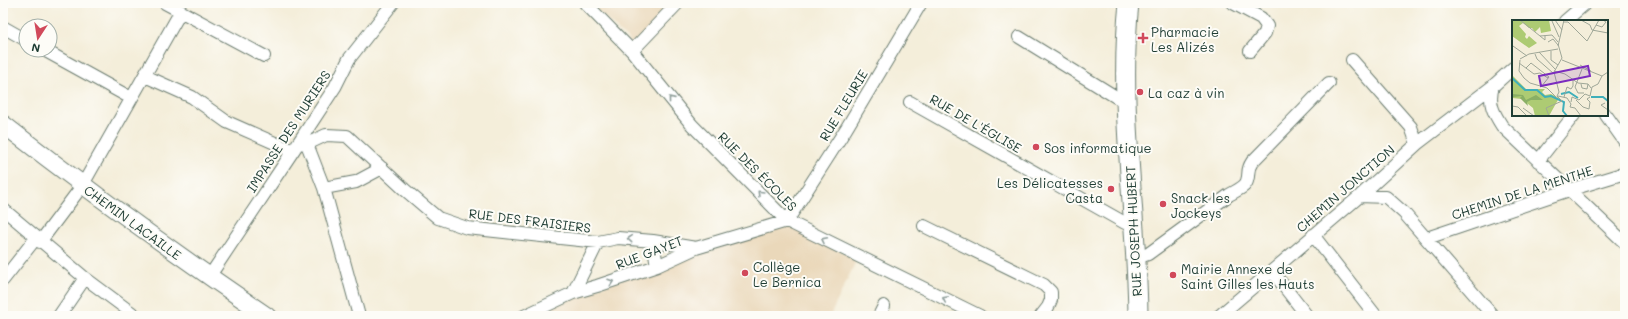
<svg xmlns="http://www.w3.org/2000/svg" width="1628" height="319" font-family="Mali,sans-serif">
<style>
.built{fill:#ead8ba}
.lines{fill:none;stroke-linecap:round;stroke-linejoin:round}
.street-casing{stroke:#6a7b6e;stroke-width:14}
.secondary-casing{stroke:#6a7b6e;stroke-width:19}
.primary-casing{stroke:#6a7b6e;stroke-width:21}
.street{stroke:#fff;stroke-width:12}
.secondary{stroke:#fff;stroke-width:17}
.primary{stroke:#fff;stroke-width:19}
.oneway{stroke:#8f9e9a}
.poi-dot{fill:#d1495b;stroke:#fdfcf7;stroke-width:1.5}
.labels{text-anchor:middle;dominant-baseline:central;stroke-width:4;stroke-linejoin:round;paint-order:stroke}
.poi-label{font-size:13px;fill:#1f3d34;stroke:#fdfcf7;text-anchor:start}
.street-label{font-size:13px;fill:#1f3d34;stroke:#fdfcf7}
.inset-river{fill:none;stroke:#3fafba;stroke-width:2}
.inset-road{fill:none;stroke:#9fa798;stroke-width:1}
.view{fill:#7b2cbf;fill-opacity:0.15;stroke:#7b2cbf;stroke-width:2}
.inset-edge{fill:none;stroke:#1f3d34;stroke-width:2}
</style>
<rect width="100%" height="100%" fill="#fdfcf7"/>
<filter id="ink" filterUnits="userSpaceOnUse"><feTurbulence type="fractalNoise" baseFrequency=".025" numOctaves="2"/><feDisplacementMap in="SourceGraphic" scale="8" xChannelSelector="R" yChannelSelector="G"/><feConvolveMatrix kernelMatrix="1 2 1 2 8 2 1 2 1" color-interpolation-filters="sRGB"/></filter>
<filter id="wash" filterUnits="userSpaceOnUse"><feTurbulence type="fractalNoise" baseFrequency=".012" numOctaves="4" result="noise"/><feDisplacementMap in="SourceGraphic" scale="16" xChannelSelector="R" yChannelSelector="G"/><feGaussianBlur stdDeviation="0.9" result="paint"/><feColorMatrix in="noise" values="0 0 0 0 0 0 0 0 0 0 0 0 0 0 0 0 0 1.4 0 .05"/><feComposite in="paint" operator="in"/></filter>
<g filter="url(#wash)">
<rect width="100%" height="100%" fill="#f4eeda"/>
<path class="built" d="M589,3H673L634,45Z
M789,225L857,259L830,316H525L597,288Z"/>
</g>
<g filter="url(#ink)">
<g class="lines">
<g class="street-casing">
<path id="street" d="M165,3L264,56
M585,3L632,51L692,125L787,221L980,316
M1233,3L1261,18L1267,26L1265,33L1250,51
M1565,21L1586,3
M3,27L26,40
M1019,37L1116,97L1125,101
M44,50L131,98
M632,51L678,3
M1352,60L1411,127L1417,144
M145,76L192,97L227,122L293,151
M1493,86C1488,103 1493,112 1502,126L1625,243
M910,102L1125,223L1134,224
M1606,115L1625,142
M298,143L307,144L326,135L347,136L404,189L438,218L467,228L598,242L618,238L653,241L696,248
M307,144L324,188L359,316
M1538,161L1574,115
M324,188L356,182L382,168
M1360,196L1386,197L1404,213L1493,316
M3,209L85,278L136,316
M787,221L846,129L921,3
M924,226L1044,285L1051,292V300L1048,307L1041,316
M1313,235L1376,316
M1427,238L1569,190L1625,173
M653,241L657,266
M40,242L82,186L181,11
M1136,258L1148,254L1229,195C1235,191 1245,188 1247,181C1250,172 1246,171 1252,162L1329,83
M1272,271L1307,316
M209,277L293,151L335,87L349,59L393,3
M3,280L36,238
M573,293L598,242
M59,316L85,278
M524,316L573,293L597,286L657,266L696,248L787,221
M879,316L884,306
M1219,316L1360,196L1417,144L1493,86L1513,68"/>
</g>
<g class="secondary-casing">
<path id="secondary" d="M3,124C89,191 177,255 267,316"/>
</g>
<g class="primary-casing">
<path id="primary" d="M1129,3C1118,107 1137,212 1138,316"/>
</g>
<use href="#street" class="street"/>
<use href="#secondary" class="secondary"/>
<use href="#primary" class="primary"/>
</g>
<defs><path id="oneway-chevron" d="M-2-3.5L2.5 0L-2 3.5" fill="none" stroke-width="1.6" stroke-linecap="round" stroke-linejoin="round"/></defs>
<g class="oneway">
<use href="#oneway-chevron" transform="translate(671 99) rotate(-129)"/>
<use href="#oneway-chevron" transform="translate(760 193) rotate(-135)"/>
<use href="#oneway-chevron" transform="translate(630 239) rotate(-175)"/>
<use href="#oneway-chevron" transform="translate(824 240) rotate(-153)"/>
<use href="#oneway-chevron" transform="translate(611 282) rotate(-19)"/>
<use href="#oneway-chevron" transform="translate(945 299) rotate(-154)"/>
</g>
</g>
<g class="poi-dot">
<path d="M1141 32h4v4h4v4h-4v4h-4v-4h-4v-4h4z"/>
<circle cx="1140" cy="92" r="4"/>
<circle cx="1036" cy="147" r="4"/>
<circle cx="1111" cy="189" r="4"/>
<circle cx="1163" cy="204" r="4"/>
<circle cx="745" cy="273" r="4"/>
<circle cx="1173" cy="275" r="4"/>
</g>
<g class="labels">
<g class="poi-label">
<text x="1151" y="31">Pharmacie<tspan x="1151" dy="15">Les Alizés</tspan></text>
<text x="1148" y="92">La caz à vin</text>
<text x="1044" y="147">Sos informatique</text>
<text x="1103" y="182" text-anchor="end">Les Délicatesses<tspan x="1103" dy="15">Casta</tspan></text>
<text x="1171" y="197">Snack les<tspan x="1171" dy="15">Jockeys</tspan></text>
<text x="753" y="266">Collège<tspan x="753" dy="15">Le Bernica</tspan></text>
<text x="1181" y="268">Mairie Annexe de<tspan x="1181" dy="15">Saint Gilles les Hauts</tspan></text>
</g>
<g class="street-label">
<text transform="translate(843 105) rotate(-59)">RUE FLEURIE</text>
<text transform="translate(976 123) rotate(30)">RUE DE L'ÉGLISE</text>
<text transform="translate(288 131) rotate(-57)">IMPASSE DES MURIERS</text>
<text transform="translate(758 171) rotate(45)">RUE DES ÉCOLES</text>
<text transform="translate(1345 188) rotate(-41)">CHEMIN JONCTION</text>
<text transform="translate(1522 192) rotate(-18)">CHEMIN DE LA MENTHE</text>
<text transform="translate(530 220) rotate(7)">RUE DES FRAISIERS</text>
<text transform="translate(133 222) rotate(36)">CHEMIN LACAILLE</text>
<text transform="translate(1133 231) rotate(-93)">RUE JOSEPH HUBERT</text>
<text transform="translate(649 252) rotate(-21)">RUE GAYET</text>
</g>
</g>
<g transform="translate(1512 20)">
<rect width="96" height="96" fill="#f4eeda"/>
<path d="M0,0H37L39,11L29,13L28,7L23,12L20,8H17L11,3L7,6L14,14L13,17L15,19L17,16L25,23L17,28L0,16ZM0,55L14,69H33L30,72L33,75L39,74L47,78L37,96H23L21,88L10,79L0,78Z" fill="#adcb73"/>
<path d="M0,74L11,75L14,80L24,75L31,80H19L15,82L16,86L8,78L10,76L1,77Z" fill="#8aaf65"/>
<path class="inset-river" d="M0,58L13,70H25L33,77L39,76L52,82L51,91L55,96M49,74L57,72L66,78M79,77H91L96,81"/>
<path class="inset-road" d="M8,0L33,20V15M43,0L50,10M69,0L78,5L80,10L96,13M40,1L47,17M51,2H56L75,21L87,0M84,5L90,7L94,2L91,0M28,16L40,15L46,22M36,22L41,19L46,25M1,26L15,36M46,26L52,0M39,31V40L46,45M27,32L43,49M23,34L25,39L41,53M8,39L17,34L46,29M8,40L7,51L12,58L18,63L35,68L45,78M50,40L90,56M7,43L22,54L28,53L36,58M68,45L79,51M14,48L19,43L37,57M70,49L63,67L66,73H72M42,51L53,54L66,63L76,64L79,68M69,64L70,68L75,69L76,64M29,67L37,57M46,76L55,78L59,84L58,87L63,88L69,96M52,77L55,67L59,69L61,66V60M64,80L71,87L77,89L78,82L75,79L78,77M59,82L60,77L67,80L73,74L78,76L80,67L86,64L90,56L96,52M93,83L89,85L96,90M0,86L6,87L15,96M11,88L22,96M37,96L34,88L50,81L45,76L47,72L42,52L50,38L46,24"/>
<path class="view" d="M76,46L78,56L29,66L27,56Z"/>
<rect width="96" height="96" class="inset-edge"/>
</g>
<rect width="1628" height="319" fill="none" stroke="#fdfcf7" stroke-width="16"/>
<g transform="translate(38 38) rotate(192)"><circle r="19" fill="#fdfcf7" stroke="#a4b0a9"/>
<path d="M0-3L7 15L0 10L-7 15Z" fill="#d1495b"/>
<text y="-6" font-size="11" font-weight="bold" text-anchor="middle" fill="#1f3d34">N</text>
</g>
</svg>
